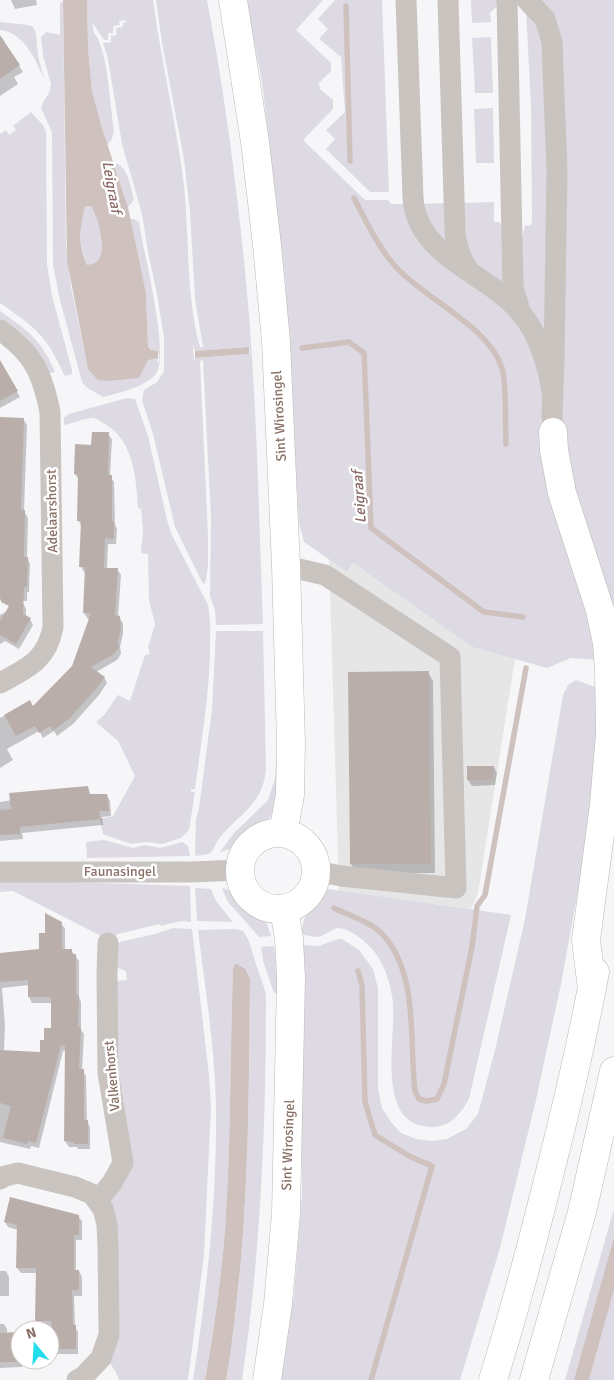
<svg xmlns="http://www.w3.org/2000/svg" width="614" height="1380" font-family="Signika,sans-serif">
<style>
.built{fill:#e7e6e7}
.green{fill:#dddae3;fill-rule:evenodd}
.water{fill:#cec1be;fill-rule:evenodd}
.shadow{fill:#0003;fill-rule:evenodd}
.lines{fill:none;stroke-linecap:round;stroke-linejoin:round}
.stream{stroke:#cec1be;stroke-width:5.5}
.building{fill:#baaeaa}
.major-casing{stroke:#beb7b4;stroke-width:29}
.highway-casing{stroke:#bdb7b4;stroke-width:29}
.minor{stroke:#cac4c1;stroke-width:21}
.major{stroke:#fff;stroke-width:28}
.highway{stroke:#fff;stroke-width:28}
.labels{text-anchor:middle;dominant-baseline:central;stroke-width:5;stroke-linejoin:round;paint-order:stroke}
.street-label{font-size:14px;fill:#897066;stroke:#fff}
.water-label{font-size:15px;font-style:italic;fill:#8b6b67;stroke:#fff}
</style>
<rect width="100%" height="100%" fill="#f6f6f9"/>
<path class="built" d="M329,559L347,572L353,563L472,647L515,659L478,893L471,909L339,891Z"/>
<path class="green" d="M87,0H153C161,59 175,118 183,177C190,233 185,292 200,347H203L195,299L190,212L184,159L162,43L156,0H207C226,100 239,202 248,303C257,410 259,517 263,624L216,625L215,610L210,596L211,518L203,360L200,361L208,535V567L205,584L202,582L175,527L153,434L142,400L144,390L157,382L164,371V338L156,289L148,252L142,214L122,144L108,59L103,43L111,42V36L117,35L116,28L123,27V23L126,22V20L119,21L120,25L113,26V33H108V40H104L92,22L94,33C108,48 110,108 114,130L112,139L107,145L92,91L88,48ZM193,345L195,351L249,347L250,354L195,358L194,360Z
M246,0H323L296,30L331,63V71L319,83L320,89L333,100V109L303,140L365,200H388L391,204H405L506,308L534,349L598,660L571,658L547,668L472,647L353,563L347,572L304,542L299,523L285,278L262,82Z
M335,0H382L389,192H370L326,149L335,139L326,130L345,112L341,57L319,39L328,29L318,19Z
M471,0H497L498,5L490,13L491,22L472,23Z
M541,0H614V633L563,455Z
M63,2L66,248L71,287L88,368L155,358H158L157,362H159L158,347V351L154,352L148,346L146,293L130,219H134L139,222C143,250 170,354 156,374C146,387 118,393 103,397L86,387L82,382L60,300L53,265L52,132L41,108L43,102L49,93L51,84L43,56L41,37L46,32L60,35V3Z
M526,10L533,15L547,48L549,343L523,295L522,237L525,226L531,225L532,221L531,105Z
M0,22L28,25L33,27L36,33L38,56L44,78C34,58 25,33 0,30Z
M491,37L493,93H475L472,38Z
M493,108L494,163H476L474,109Z
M31,112L43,125L46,132L47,264L52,296L72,370V374L66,376L64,375C47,335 34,327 0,303V134L6,130L9,135L16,130L13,126Z
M114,163C128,164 131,189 134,200L128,207Z
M494,202V222H499L507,231L503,287L476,265L464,241L463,203Z
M447,203L448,244H442L420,204Z
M85,206H91C99,218 103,239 101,253C101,257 98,260 95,263L87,265C78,240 79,231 85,206Z
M0,311C27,330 42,340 55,372L46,374L0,320Z
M127,398L135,399L148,436L168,524L172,535L208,605C211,621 210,636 210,651C209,698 201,744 195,789H191V792H195L189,830L181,838L162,844L146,842L131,844L103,834L100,819L113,816L135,776L118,741L96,722L104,715L118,695L130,701L145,655L150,654L148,647L155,624L149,600L148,554L141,553L143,530L141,509L138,508C136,478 134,441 105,424C101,422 96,417 91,418C82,419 73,423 64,425V418L69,414Z
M216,631H263L266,769C263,804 241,813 220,837C216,842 214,850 210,853C205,856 199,855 195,856L196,819L199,808L212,709Z
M576,680L601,689L598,740L583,864L561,984L536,1100L500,1248L460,1380H280L294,1295L302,1195V945L319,946L338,939H342L359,950L373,969L378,988V1089L382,1108L391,1122L401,1133L416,1139L432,1141L447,1139L466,1129L478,1114L495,1050L525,919L563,695L568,685Z
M276,761L280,762L278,783L271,816L263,826L246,837L237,847L220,852L233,834L268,800L275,779Z
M104,840L133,848L145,845L160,848L182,842L188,846L190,856L87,858L86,842Z
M41,881L190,886L191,922L181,921L161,926L160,924L118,934L109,940L13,891L0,892V882Z
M195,888L211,889L216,901L233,922L197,921Z
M222,888L237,893L243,900L257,912L267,924L271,936L259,937L228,902Z
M328,889L511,915L469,1099C460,1114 451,1127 432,1127C371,1127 399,1031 392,996C389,978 383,961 371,948C364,940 349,928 338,928C332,929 327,934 321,936C315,938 308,936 302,934C302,913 313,906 323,890Z
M173,928L192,929L209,1075L211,1107L204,1255L188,1380H119L116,1372L106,1358L109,1196L117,1108V981L127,980L126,971L118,968L116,945L120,942L155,934Z
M198,930L235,929L243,931C251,942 252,952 256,964C259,975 264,984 266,995C266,1124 261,1252 242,1380H226C229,1354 234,1328 237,1301C249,1194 249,1087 250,979L235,964L233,968C230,1055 231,1143 225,1230C221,1280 214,1331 205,1380H193C207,1290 217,1198 216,1107C215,1048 205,988 198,930Z
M274,946L279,986L278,993H274L264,964L261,947Z
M614,1209V1237L579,1364L574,1380H565Z
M614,1290V1380H589Z"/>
<path class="water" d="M63,0H87L88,48L92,91L103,131L128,207L146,293L148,346L151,350L158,351V358L148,360L139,378L108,381L98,380L88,369L67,261ZM85,206H91C98,216 105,246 100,257C99,259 97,261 95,263L87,265C77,243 80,229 85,206Z
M249,347V354L195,358V351Z
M235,964H237L245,969L250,979C249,1073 249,1166 241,1260C237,1300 233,1340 226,1380H205C214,1331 221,1280 225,1230C231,1143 230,1055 233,968Z
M614,1237V1290L589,1380H574Z"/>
<path class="shadow" d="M11,0H36L37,5L15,9Z
M7,47L23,72L14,77L18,84L0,96V52Z
M2,366L20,397L0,408V368Z
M0,418L23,419L27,425L24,511L28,518L27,557L30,564L29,592H27V601L0,600Z
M108,434L112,439L110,476L114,482L115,524L117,529L116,544H108L107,569H117L121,575L118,617L123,623V634L120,647L121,654L117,660L96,672L104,677L107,683L99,695L73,724L57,736L54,731L43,738L39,731L7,749L13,760L0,768V718L29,702L33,708L73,667L90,619H88L84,613L86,572H84L81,567L82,527L78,520L79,480L75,474L93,446Z
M23,603L26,609V617L30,619L33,625L19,649L5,641L0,644V615Z
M428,672L433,681L435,873H357L351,864L349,673Z
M494,767L497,773L495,785L472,786L468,780Z
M88,787L91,796L107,795L110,801L111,816L102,817L103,825L22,833L23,839L0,841V802Z
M61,923L65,929V950H71L79,961V997L81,1002V1030L84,1034L82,1070L86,1076L87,1121L90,1127V1149H78L77,1147H69L65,1141L66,1051H63L39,1148L31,1146L30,1149L0,1142V954L40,950L46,935ZM29,985V997L32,1003H53V1029L45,1041L42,1053L4,1051L5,1025L2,988Z
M78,1216L82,1221V1240H76V1271H79L82,1277V1296H74L75,1327L78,1332V1354H57L54,1349L53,1326H39L36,1320L38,1273H21L17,1268L18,1230L8,1227L5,1222Z
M0,1271H6L9,1277V1296H0Z
M0,1324H4L7,1329V1334H18L20,1338L22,1367L0,1368Z"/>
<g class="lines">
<path class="stream" d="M346,6L350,161
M354,198C366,221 378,247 395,266C424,299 488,325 502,368C507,386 505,424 506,444
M302,348L349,342L364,353L371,528L484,612L523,617
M334,908C350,916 372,922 384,936C419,976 409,1042 415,1091L419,1099L426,1101L437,1099L444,1084L472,947L477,906L485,895L526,668
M358,971L362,985L365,1102L375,1135L409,1156L432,1166L371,1380"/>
</g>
<path class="building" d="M0,35L20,65L0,79Z
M0,360L18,391L0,401Z
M0,417L24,418L21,510H25L24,557H28L27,587H24L23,614L31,618L16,644L0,635V621L9,606L1,602L0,594Z
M92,432H109L108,475H112V521L114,522V539L105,538L104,568H118L115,615L120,616L121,628L118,641L119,648L114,654L91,667L105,677L96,689L70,718L53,731L50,726L39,733L35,726L16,736L4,715L30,700L33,706L72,666L91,613H83L85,567H79L81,521H77L78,475L74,474L75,444L91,445Z
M429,671L431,864H350L348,672Z
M467,766H494L492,780H467Z
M88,786L89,794H107L109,811H99L100,819L20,827V834L0,835V810L11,809L9,793Z
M45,913L62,922V949H72V954H76V995H79L78,1027H81L79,1069H84V1120H88V1144H74V1142L64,1141L65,1046L61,1045L36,1143L28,1141L27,1144L3,1138L11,1106L0,1103V1050L40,1052V1040H44V1028H51V997H28V980L0,982V953L39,949V933H45Z
M10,1197L79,1215V1235H74V1270H79V1290H72L73,1325H76V1349H53L51,1321H35L36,1268H16L17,1225L4,1222Z
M18,1332L19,1362H0V1333Z"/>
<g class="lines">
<g class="major-casing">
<path id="major" d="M233,0L255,142L267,245L276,341L286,566L291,744L290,795L283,833
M240 871a38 38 0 1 1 76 0a38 38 0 1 1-76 0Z
M267,1380L278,1304L286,1214L291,978L289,939L284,909"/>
</g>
<g class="highway-casing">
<path id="highway" d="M553,432L554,450L562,493L600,610L607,643L609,669L610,734L604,804L586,940L592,989
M493,1380C515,1309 534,1237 552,1164C568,1101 583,1036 595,972
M534,1380L582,1212L614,1071"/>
</g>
<path class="minor" d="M406,0L413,197C416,257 487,272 521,313C540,336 549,369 553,398
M448,0L455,230C456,244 459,257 468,269
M507,0L513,287L520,311
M527,0L545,19L552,42L557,172L554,361L552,414L553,432
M0,330C34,354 42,373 50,412L53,627C47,660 28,668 0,683
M286,566L325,575L450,657L456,888L341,876L316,871
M0,872H191L240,870
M0,1179L5,1176L18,1173L75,1187L92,1194L103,1209L107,1224L108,1248L109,1335L101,1358L84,1376L77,1380
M98,1200L112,1183L123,1163L108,1073L107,974L108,943"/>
<use href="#major" class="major"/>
<use href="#highway" class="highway"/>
</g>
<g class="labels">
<g class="street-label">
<text transform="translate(279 416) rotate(-93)">Sint Wirosingel</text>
<text transform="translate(52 511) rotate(-91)">Adelaarshorst</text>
<text x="120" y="871">Faunasingel</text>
<text transform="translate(112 1076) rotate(-95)">Valkenhorst</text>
<text transform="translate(288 1145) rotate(-88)">Sint Wirosingel</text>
</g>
<g class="water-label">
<text transform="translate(112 187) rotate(80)">Leigraaf</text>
<text transform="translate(359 497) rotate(-94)">Leigraaf</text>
</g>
</g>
<g transform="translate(35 1345) rotate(342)"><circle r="24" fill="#ffffff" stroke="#d0c6c2"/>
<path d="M0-4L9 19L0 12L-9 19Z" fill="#23dcec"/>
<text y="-8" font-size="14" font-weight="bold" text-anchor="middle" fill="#897066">N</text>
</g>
</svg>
